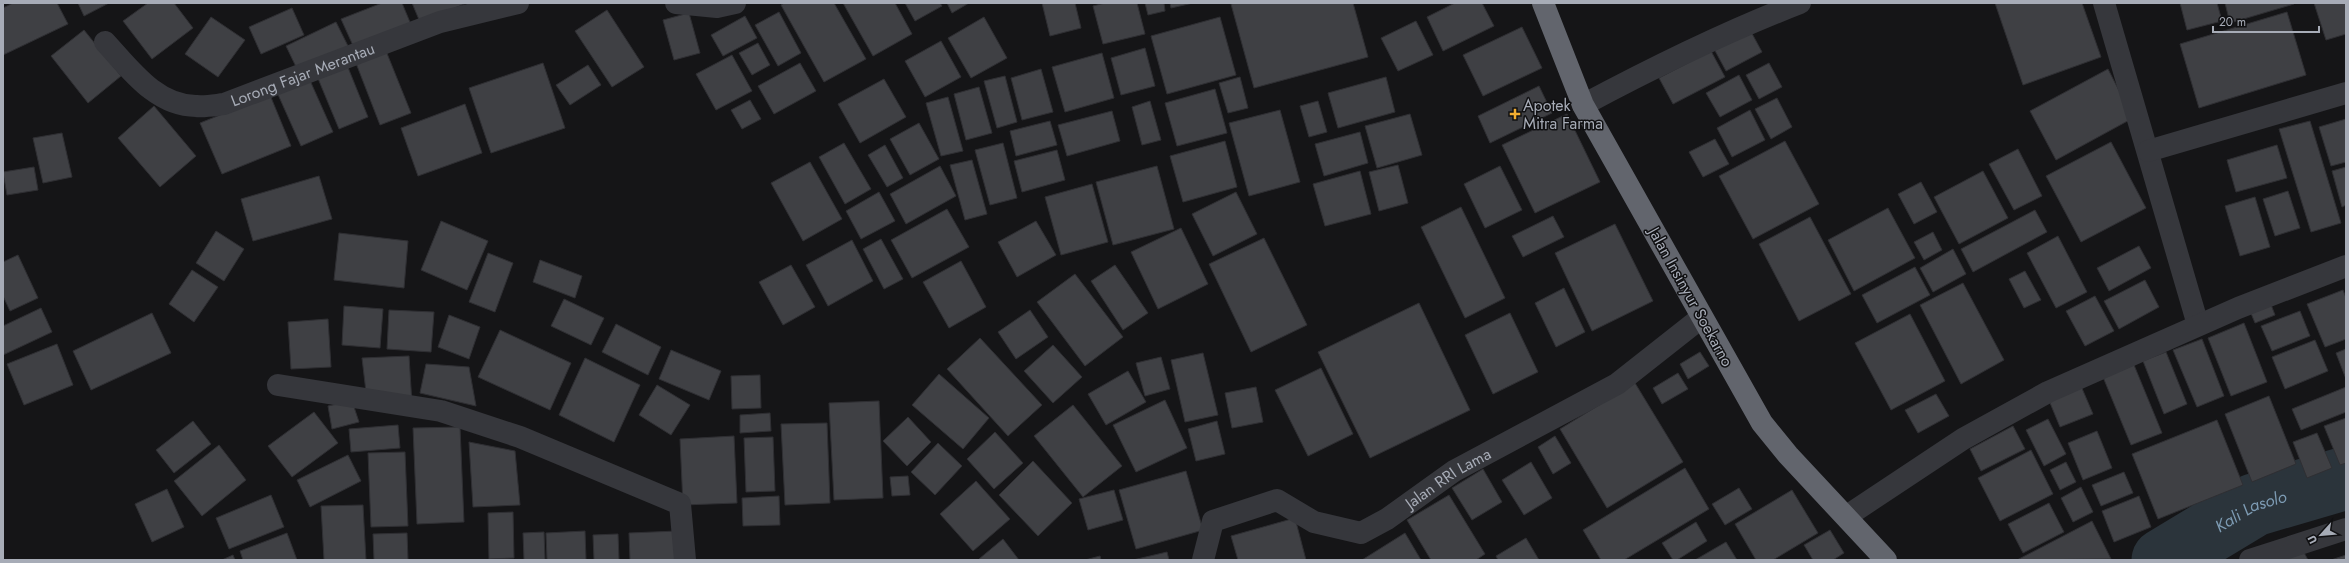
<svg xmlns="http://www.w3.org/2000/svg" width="2349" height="563" font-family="Jost,sans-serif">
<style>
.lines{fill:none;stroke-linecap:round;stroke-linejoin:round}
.river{stroke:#2b343b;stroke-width:63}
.building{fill:#3f4044;stroke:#2f2f33}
.street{stroke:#36373c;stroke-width:22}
.highway{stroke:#62656d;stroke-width:22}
.poi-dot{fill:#f3ae31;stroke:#101012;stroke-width:1.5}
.labels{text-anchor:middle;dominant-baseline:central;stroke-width:3;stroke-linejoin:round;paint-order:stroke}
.street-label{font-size:16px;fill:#a7acb7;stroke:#101012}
.poi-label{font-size:16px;fill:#a7acb7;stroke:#101012;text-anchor:start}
.water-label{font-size:17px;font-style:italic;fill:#7d9bb3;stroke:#101012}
</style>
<rect width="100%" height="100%" fill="#151517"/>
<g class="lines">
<path class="river" id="s1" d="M2163,560L2254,505L2346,478"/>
</g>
<path class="building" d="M13,3H57L68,24L3,55V8Z
M78,3H109L84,16Z
M148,3H174L193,28L152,59L123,21Z
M382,3H402L412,27L355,50L341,19Z
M412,3H467L420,22Z
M784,3H834L866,59L824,82L781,5Z
M843,3H895L912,34L873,56Z
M905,3H940L942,6L915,21Z
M947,3H969L952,13Z
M1042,3H1075L1081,28L1050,36Z
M1105,3H1137L1145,34L1103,44L1093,6Z
M1145,3H1164L1165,11L1148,15Z
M1170,3H1193L1171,8Z
M1235,3H1353L1368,57L1254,88L1231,4Z
M1455,3H1482L1494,26L1443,51L1427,17Z
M1995,3H2082L2101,57L2023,85Z
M2180,3H2217L2222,21L2187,30Z
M2225,3H2294V4L2230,23Z
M2314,3H2346V34L2326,40Z
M292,8L304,35L261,54L249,27Z
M607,10L644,67L612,87L575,31Z
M779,12L801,53L778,66L755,25Z
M2287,12L2306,75L2199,108L2180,44Z
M689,13L700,53L674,60L663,20Z
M745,16L757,38L723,56L711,35Z
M211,17L245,40L218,77L185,54Z
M984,17L1007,58L971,78L948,38Z
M1220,17L1236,75L1167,94L1151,36Z
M1416,21L1433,55L1398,71L1381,38Z
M336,22L349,48L299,73L286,46Z
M1522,27L1542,68L1483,96L1463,55Z
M1749,28L1762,52L1726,71L1713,47Z
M84,30L121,76L88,103L51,56Z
M941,41L961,77L925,97L905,61Z
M758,43L770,65L752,75L739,53Z
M384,46L411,113L380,125L354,58Z
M1145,48L1155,86L1121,95L1111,58Z
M1711,51L1725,77L1673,104L1659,78Z
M1102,53L1114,98L1065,112L1052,67Z
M732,55L752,91L716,110L696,74Z
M543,63L565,128L491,153L469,88Z
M800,63L816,91L774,114L758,86Z
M1769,63L1782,87L1759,99L1746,75Z
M347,65L368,117L339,129L317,76Z
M588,65L601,85L570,105L556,85Z
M1041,69L1053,112L1022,120L1011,78Z
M2108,69L2133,118L2056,160L2030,111Z
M1739,75L1752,100L1720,117L1706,93Z
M308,76L333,132L301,146L276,90Z
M1005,76L1017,122L997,128L984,81Z
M1240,77L1248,108L1228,113L1219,83Z
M1386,77L1395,112L1338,128L1328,93Z
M884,79L906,117L860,143L838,104Z
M1539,86L1552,113L1490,143L1478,116Z
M979,87L992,133L966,140L954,94Z
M1215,89L1227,133L1177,146L1165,103Z
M270,95L291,146L222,174L200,123Z
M948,97L963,151L941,156L926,103Z
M1777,98L1792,127L1771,139L1755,109Z
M750,100L761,119L742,129L731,110Z
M1150,101L1161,140L1142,145L1132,107Z
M1318,101L1327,132L1309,137L1300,106Z
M465,104L482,153L418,176L401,128Z
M154,106L196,156L160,187L118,138Z
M1280,110L1300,182L1249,196L1229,123Z
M1750,110L1765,140L1732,157L1717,128Z
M1112,111L1120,141L1067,156L1058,125Z
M1410,114L1422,155L1377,168L1365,126Z
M1567,114L1600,182L1535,213L1502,145Z
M2346,119V162L2331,166L2319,127Z
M1050,121L1057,145L1016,156L1010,131Z
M2310,121L2341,223L2311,232L2279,129Z
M919,123L939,159L910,175L890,139Z
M1360,132L1368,163L1324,176L1315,144Z
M62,133L72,177L43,183L33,138Z
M1715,139L1729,164L1703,177L1689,152Z
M1225,141L1237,187L1183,202L1170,156Z
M1785,141L1819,204L1753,239L1719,176Z
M2111,142L2146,208L2081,242L2046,176Z
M844,143L871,189L845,204L819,157Z
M1003,143L1017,198L990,205L975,150Z
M885,145L903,178L887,187L868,155Z
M2277,145L2287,178L2236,192L2227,160Z
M2018,149L2042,196L2014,210L1989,164Z
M1057,150L1065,180L1022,192L1014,161Z
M972,160L987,214L965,220L950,165Z
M810,162L842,219L803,241L771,183Z
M1398,165L1408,203L1379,211L1369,172Z
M940,166L956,196L906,224L890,194Z
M1157,166L1174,229L1113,245L1096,182Z
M1500,166L1522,210L1485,228L1464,184Z
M34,167L38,190L7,195L3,172Z
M2346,167V205L2342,207L2332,171Z
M1360,171L1371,214L1325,226L1313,184Z
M1983,171L2008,218L1959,244L1934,197Z
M319,176L332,219L253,241L241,199Z
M1921,182L1937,212L1914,224L1898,194Z
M1092,184L1108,242L1061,255L1045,197Z
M2288,191L2300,228L2275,236L2263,199Z
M879,192L895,221L861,239L846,211Z
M1236,192L1257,234L1213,256L1192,214Z
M2255,197L2270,247L2240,256L2225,206Z
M1461,207L1505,298L1465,318L1421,227Z
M1888,208L1915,258L1854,291L1828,240Z
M947,209L969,247L912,278L891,240Z
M2035,210L2047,232L1973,272L1961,249Z
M1553,216L1564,237L1523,257L1512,236Z
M1810,217L1851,294L1799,321L1759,244Z
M441,221L488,241L467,290L421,270Z
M1036,221L1056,255L1017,277L998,242Z
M1615,224L1653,301L1592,331L1555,253Z
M1181,228L1208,284L1158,309L1131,252Z
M216,231L244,249L224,281L196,263Z
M1933,232L1942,250L1924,260L1914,242Z
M339,233L408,241L404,288L334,280Z
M2058,236L2087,292L2056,308L2027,253Z
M1264,238L1307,325L1251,352L1209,264Z
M881,239L903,279L884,289L863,249Z
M852,240L873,281L828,306L806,265Z
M2139,246L2151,268L2109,291L2097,268Z
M1953,249L1966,274L1933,292L1920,268Z
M488,253L513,263L495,312L469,302Z
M18,255L38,298L10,311L3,296V262Z
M540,260L582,276L575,298L533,282Z
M961,261L986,307L949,328L923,282Z
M791,265L815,307L783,325L759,282Z
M1115,265L1148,313L1123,330L1091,281Z
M1915,267L1930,295L1877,323L1862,295Z
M192,270L218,287L194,322L169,304Z
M2025,271L2041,300L2024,308L2009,279Z
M1075,274L1123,337L1085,366L1037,302Z
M2145,280L2159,307L2119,329L2104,301Z
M1963,283L2004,360L1961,384L1920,305Z
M1564,288L1585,332L1556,347L1535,303Z
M2343,290L2346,298V339L2325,347L2307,304Z
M2095,296L2114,331L2085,346L2066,311Z
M2268,297L2275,315L2255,323L2248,306Z
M564,299L604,318L591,345L551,326Z
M1419,303L1470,410L1370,458L1318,352Z
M344,306L383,309L380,348L342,345Z
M41,308L52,332L3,355V326Z
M389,310L434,312L431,352L387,349Z
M1030,310L1048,337L1016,359L998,332Z
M2300,311L2310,336L2272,351L2261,326Z
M152,313L171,353L91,390L73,351Z
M1510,313L1538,372L1493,394L1465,335Z
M1910,314L1945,381L1891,410L1855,343Z
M449,315L480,327L469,359L438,347Z
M328,319L331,367L291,369L288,322Z
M2244,323L2267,382L2231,396L2208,338Z
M616,324L661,347L648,375L602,352Z
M500,330L571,363L550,410L478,377Z
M980,338L1042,405L1008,436L947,369Z
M2202,339L2224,396L2197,407L2173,350Z
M2315,340L2328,371L2285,389L2272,357Z
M57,344L73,385L24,405L7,364Z
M1053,345L1082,377L1053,403L1024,371Z
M2346,349V379L2336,353Z
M671,350L721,371L709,400L659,379Z
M1700,352L1709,366L1688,379L1680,364Z
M2166,352L2187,404L2164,414L2143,361Z
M1203,353L1218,415L1185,422L1171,360Z
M409,356L412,404L366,392L362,358Z
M1161,357L1170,389L1145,396L1136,363Z
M585,358L640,385L614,442L559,415Z
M426,364L469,367L476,406L420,393Z
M2134,365L2162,433L2131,445L2103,377Z
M1321,368L1353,434L1308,456L1275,390Z
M1128,371L1146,402L1106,425L1088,394Z
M1678,373L1688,389L1662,404L1653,388Z
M939,374L989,418L963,449L912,405Z
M760,375L761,408L732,409L731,376Z
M1635,383L1683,462L1607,508L1560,429Z
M657,385L690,405L671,435L639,415Z
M2081,386L2093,414L2060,427L2048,398Z
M1256,387L1263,422L1232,428L1225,393Z
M2346,387V412L2301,430L2292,409Z
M1936,394L1949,416L1918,433L1905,410Z
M2269,396L2296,464L2252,482L2225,414Z
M1165,400L1187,448L1136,472L1113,425Z
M352,401L359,422L332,429L328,406Z
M879,401L883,498L834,500L829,403Z
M1073,405L1122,466L1083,497L1034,436Z
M314,412L338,443L292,477L268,446Z
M770,413L771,431L740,433V415Z
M908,417L931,442L907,466L883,441Z
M2346,418V463L2340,465L2324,426Z
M2048,419L2066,454L2044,466L2026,430Z
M2217,420L2243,485L2158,519L2132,454Z
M193,421L211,444L174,473L156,450Z
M1217,421L1225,454L1196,461L1188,429Z
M827,423L830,503L785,505L781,424Z
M398,425L400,448L351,452L349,429Z
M2013,426L2025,449L1981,471L1970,449Z
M460,427L464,522L417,524L413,428Z
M2097,431L2112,468L2083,480L2068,443Z
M995,432L1023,463L994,489L967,459Z
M2317,433L2332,468L2307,478L2293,442Z
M734,436L737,503L683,505L680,439Z
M1555,436L1571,463L1553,474L1538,447Z
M773,437L775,491L746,492L744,438Z
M469,442L515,451L520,505L473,507Z
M938,443L962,466L935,495L911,472Z
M219,445L246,480L202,516L174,481Z
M2031,450L2053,494L2000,521L1978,478Z
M405,452L408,526L371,527L368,453Z
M348,455L361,481L310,507L297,480Z
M1033,461L1072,503L1038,536L999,495Z
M1531,462L1552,498L1524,515L1502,480Z
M2066,462L2076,482L2060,490L2050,470Z
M1685,468L1709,509L1624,560H1601L1583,530Z
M1483,469L1502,502L1472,520L1452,488Z
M1186,471L1203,530L1136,549L1119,490Z
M2124,472L2133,493L2101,506L2092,485Z
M908,476L910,495L892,496L890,477Z
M976,481L1010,519L973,551L940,514Z
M2081,487L2093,512L2073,522L2061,498Z
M1739,488L1752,509L1725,525L1712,504Z
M167,489L184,527L152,542L135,504Z
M1114,490L1123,520L1088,530L1079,499Z
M1792,490L1818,533L1773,560H1756L1735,524Z
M271,495L284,527L229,549L216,518Z
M1449,495L1485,554L1476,560H1431L1407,520Z
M779,496L780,525L743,526L742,498Z
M2139,496L2151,527L2114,542L2102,511Z
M2049,503L2064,532L2023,553L2008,524Z
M363,505L366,560H324L321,506Z
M513,512L514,558L489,559L488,513Z
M1295,518L1306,560H1238L1231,536Z
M2092,521L2111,559L2017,560Z
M1696,522L1707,541L1677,560H1673L1662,543Z
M1830,530L1844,553L1833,560H1813L1804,545Z
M585,531L586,560H547L546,533Z
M677,531L679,560H630L629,533Z
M544,532L545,560H524L523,533Z
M287,533L297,560H243L240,551Z
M407,533L408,560H374L373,534Z
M1405,533L1421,560H1362Z
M618,534L619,560H594L593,535Z
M1526,538L1539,560H1498L1496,556Z
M1003,539L1019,560H980L979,559Z
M1726,542L1737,560H1695Z
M2301,547L2308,560H2276Z
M1167,552L1169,560H1133Z
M233,555L235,560H222Z
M2346,555V560H2331Z
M1100,556L1101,560H1085Z"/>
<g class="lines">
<g class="street">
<path d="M676,3L717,7L735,3"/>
<path d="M2104,3L2198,325"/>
<path id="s2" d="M105,42C130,69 156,106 196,106C205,107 215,105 224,104L440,22L518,3"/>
<path d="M1583,105C1654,67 1725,32 1800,3"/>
<path d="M2148,151L2346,93"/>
<path d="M278,385L441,411L520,437L680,504L685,560"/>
<path d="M1847,516L1963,439L2048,392L2238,308L2346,266"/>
<path id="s3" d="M1203,560L1213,521L1277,500L1314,522L1361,533L1387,519L1454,471L1617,384L1702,317"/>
<path d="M2250,560L2346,529"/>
</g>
<path class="highway" d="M1543,3L1583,105L1762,423L1788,455L1886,560"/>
</g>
<path class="poi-dot" d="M1513 108h4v4h4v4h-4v4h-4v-4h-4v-4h4z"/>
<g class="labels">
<g class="street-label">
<text stroke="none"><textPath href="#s2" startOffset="227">Lorong Fajar Merantau</textPath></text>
<text transform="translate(1691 297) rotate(61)">Jalan Insinyur Soekarno</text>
<text stroke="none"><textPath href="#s3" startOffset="302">Jalan RRI Lama</textPath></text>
</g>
<g class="poi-label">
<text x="1523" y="105">Apotek<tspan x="1523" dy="18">Mitra Farma</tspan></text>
</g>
<g class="water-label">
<text stroke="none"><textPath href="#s1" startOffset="101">Kali Lasolo</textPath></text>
</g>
</g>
<rect width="2349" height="563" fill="none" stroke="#a7acb7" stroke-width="8"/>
<g transform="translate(2321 535) rotate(243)" stroke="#101012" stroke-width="3" paint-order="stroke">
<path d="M0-3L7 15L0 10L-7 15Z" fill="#a7acb7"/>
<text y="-6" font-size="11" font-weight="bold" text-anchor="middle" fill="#a7acb7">U</text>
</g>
<path d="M2213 26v6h106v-6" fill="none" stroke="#a7acb7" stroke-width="2"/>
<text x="2219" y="26" font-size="12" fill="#a7acb7" stroke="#101012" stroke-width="3" paint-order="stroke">20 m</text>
</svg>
